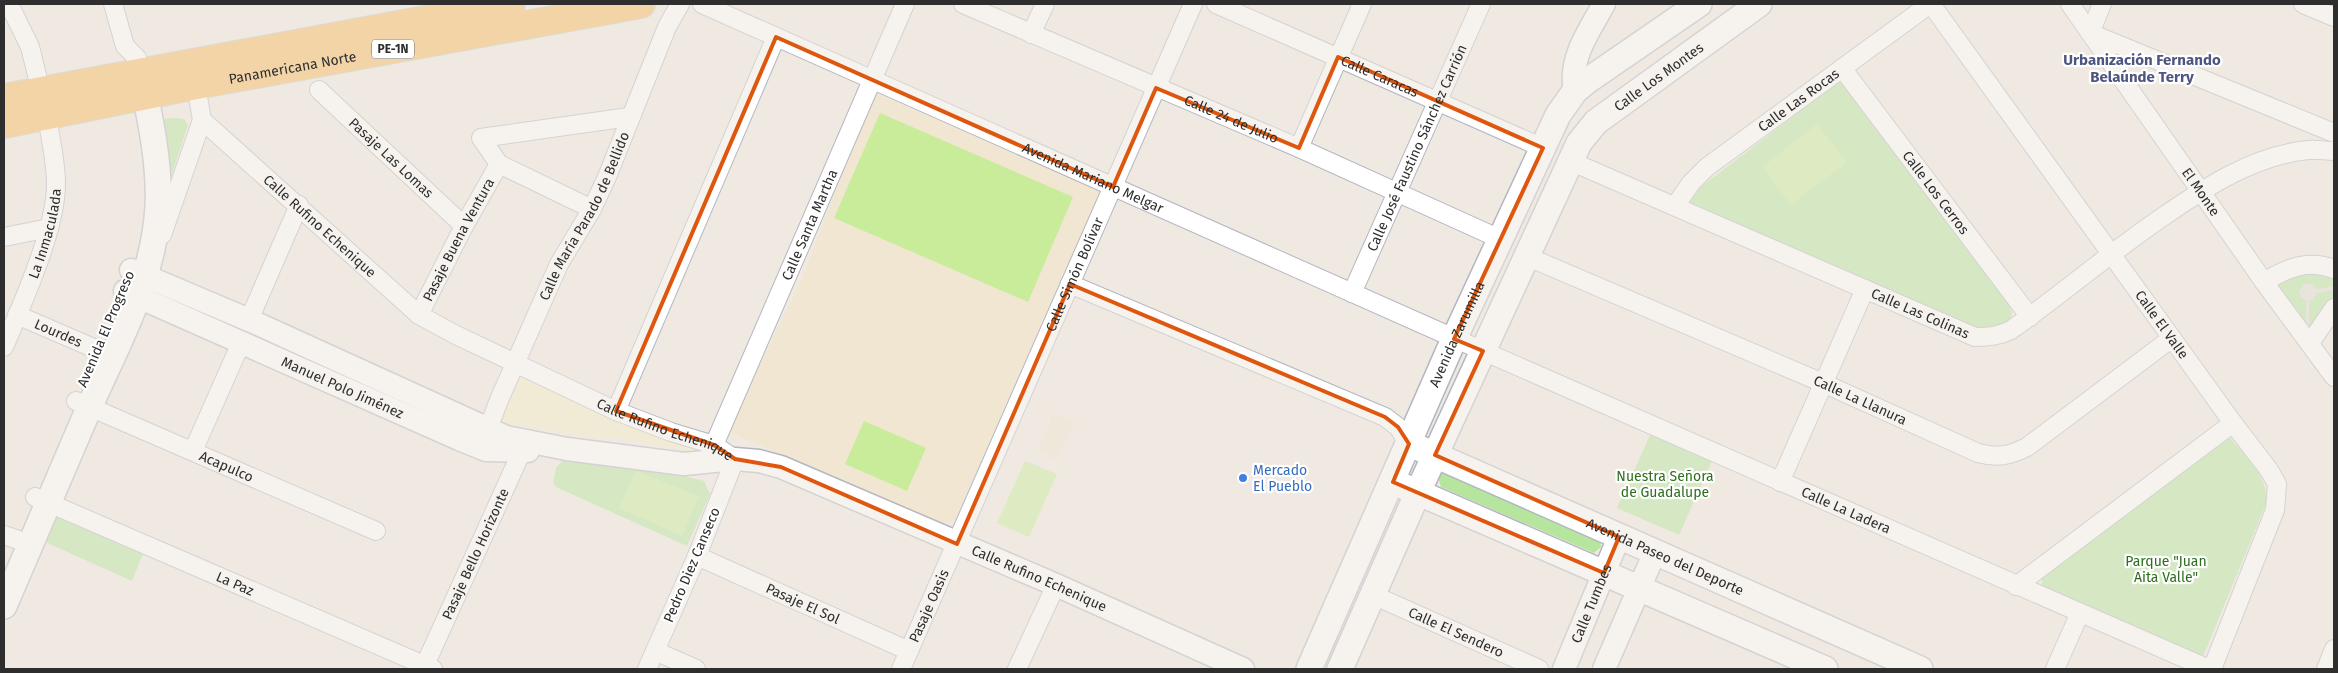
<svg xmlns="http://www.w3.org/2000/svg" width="2338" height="673" font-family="'Fira Sans',sans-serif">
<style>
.education{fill:#f0e6d1}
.green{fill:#b6e59e}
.sand{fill:#f3ecc5}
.pitch{fill:#c9ec9a}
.plaza{fill:#dfdcd8}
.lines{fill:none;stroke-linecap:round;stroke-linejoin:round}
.minor-casing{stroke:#b4b7c1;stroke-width:20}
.tertiary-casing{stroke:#b4b7c1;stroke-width:25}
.secondary-casing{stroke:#b4b7c1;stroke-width:28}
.trunk-casing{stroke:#c9c9c9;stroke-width:30}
.minor{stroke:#fff;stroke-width:18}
.tertiary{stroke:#fff;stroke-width:22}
.secondary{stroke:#fff;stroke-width:25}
.trunk{stroke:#f8ba60;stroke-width:28}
.marked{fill:none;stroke:#df570e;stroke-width:4;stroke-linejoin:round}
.shop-dot{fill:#3f7fe0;stroke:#fff;stroke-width:2}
.labels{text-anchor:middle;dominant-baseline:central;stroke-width:4.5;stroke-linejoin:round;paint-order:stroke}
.shield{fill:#fff;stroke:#6d6d6d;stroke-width:1}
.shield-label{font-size:12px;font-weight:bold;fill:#2e2e2e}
.street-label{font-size:14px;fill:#2e2e2e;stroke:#fff}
.shop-label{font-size:14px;fill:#366cbe;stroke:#fff;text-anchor:start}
.park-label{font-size:14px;fill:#2c6e1b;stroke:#fff}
.neighbourhood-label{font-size:15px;font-weight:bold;fill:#4d5680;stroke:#fff}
</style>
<rect width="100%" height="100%" fill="#efe9e1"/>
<path class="education" d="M873,92L1101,191L955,520L939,524L728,431L801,281Z
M1053,413L1074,421L1058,460L1037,451Z"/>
<path class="green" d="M1841,80L2005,296L2012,313L2011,320L1990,329H1975L1690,202L1694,192Z
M176,118L184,119L188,125L163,201L162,119Z
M2309,272L2334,278V299L2309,334L2273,287L2283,277Z
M1651,433L1712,461L1679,535L1617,508Z
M2230,438C2247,458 2269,476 2266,504L2202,659L2042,586V577Z
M562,461C610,465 657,468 704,481L710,494L687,546L556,487L553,483L556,468Z
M1445,471L1600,540L1601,547L1594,553L1441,487L1438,477Z
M45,506L144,551L132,581L34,537Z"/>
<path class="sand" d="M516,375L613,419L716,453L714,456L621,438L584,436L496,421Z"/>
<path class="pitch" d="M880,113L1073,197L1028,302L834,218Z
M1817,124L1847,162L1791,205L1762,167Z
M864,421L926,448L907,491L845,464Z
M1025,461L1057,474L1029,537L997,523Z
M636,471L699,496L682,536L619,508Z"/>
<path class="plaza" d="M2305,283L2312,284L2317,289L2334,286V290L2317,293L2314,299L2309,301V333L2306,331V301L2301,297L2299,292Z"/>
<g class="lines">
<g class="minor-casing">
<g id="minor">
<path d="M9,4L30,47L41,91"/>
<path d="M113,4L125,46L137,58L140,72"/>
<path id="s1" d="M702,4L1483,351L2209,669"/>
<path id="s2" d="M963,4L1299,148L1500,239"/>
<path id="s3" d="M1216,4L1543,148"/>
<path id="s4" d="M1931,4L2233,423L2269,470L2277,484L2275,510L2212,669"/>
<path id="s5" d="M2070,4L2264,282L2334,377"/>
<path d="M2102,4L2090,33L2334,133"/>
<path d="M2303,4L2334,17"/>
<path d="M1031,34L1045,4"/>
<path id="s6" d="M1842,68L2030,317"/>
<path id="s7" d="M196,85L202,120L419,315L456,335L616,411L671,432L714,445L735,459L697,556L647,669"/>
<path id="s8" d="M319,90L464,226"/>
<path d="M1299,148L1362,4"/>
<path id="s9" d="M1570,161L1975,337C1989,337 1999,336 2011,330C2063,293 2111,252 2164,216C2206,187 2255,155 2308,150C2316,149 2326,151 2334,151"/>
<path id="s10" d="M1675,206L1691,183L1707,167L1930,4"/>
<path d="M592,209L499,164L481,138L629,117"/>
<path d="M162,235L202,120"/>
<path d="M4,237L49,228"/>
<path id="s11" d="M1526,256L1823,383L1978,453C1997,458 2009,456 2027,447L2172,338"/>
<path d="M2264,282C2287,268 2308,259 2334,269"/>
<path d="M1070,284L1385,417L1398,427L1409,444"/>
<path id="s12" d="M1352,293L1481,4"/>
<path id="s13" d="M17,315L98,350"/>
<path id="s14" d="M419,315L464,226L499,164"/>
<path d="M249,320L299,205"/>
<path d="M2310,343L2334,308"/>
<path id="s15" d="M4,347C22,304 56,230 56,184C56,161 50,138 47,115"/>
<path id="s16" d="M76,401L376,531"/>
<path d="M616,411L776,37"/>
<path id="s17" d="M488,429L499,400L559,264L592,209L607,177L667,27L680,4"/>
<path id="s18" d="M714,445L905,4"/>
<path d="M193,451L241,343"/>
<path d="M1780,482L1865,289"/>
<path id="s19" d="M35,497L433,669"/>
<path d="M4,535L30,544"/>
<path id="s20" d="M697,556L909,651"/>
<path d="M2016,586L2233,423"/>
<path id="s21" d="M1373,595L1539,669"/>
<path d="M655,651L696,669"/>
<path id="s22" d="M425,665L526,442"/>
<path id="s23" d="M901,669L1193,4"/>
<path d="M1017,669L1056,585"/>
<path d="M2055,669L2080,613"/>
<path d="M2326,669L2334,649"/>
</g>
</g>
<g class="tertiary-casing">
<g id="tertiary">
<path d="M1575,91C1568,60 1589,31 1604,4"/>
<path id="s24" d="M131,270L249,320L506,437L567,449L684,464L735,459L759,461L781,467L1056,585L1243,669"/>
<path id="s25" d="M125,291L459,439L486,450L528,451"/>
<path id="s26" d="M1564,669L1619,537"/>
<path d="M1604,669L1655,552"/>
</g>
</g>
<g class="secondary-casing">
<g id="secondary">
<path id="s27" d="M1419,448L1920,669"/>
<path d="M1403,486L1825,669"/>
<path d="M4,606C32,540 60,474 89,408C118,342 154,280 158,206C160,163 150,117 141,75"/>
<path id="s28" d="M1309,669L1454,339L1558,115L1575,91L1587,81L1699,4"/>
<path id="s29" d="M1340,669L1418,492L1579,143L1596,122L1759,4"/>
</g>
</g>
<g class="trunk-casing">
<g id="trunk">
<path d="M4,98L511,4"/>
<path id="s30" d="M4,124L196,85L641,4"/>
</g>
</g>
<use href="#minor" class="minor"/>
<use href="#tertiary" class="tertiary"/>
<use href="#secondary" class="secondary"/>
<use href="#trunk" class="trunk"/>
</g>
<path d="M0 0H2338V673H0ZM776,37L1113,187L1156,88L1299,148L1338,57L1543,148L1454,339L1483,351L1435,455L1619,537L1604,573L1393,482L1409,444L1398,427L1385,417L1070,284L957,544L781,467L735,459L714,445L616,411Z" fill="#efe9e1" fill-opacity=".55" fill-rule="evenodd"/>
<path class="marked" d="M776,37L1113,187L1156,88L1299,148L1338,57L1543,148L1454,339L1483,351L1435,455L1619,537L1604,573L1393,482L1409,444L1398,427L1385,417L1070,284L957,544L781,467L735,459L714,445L616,411Z"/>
<circle class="shop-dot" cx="1243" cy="478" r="5"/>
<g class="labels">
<rect class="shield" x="372" y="39.5" width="42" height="19" rx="4"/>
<g class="shield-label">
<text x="393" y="49">PE-1N</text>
</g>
<g class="street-label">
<text stroke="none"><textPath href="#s30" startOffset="294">Panamericana Norte</textPath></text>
<text stroke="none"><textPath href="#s3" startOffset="179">Calle Caracas</textPath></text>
<text stroke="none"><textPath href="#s29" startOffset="682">Calle Los Montes</textPath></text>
<text stroke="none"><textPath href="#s10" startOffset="164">Calle Las Rocas</textPath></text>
<text stroke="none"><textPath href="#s2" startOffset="292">Calle 24 de Julio</textPath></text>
<text stroke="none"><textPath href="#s12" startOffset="159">Calle José Faustino Sánchez Carrión</textPath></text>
<text stroke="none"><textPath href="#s8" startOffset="99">Pasaje Las Lomas</textPath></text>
<text stroke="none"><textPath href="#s1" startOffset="428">Avenida Mariano Melgar</textPath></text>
<text stroke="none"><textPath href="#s5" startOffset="229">El Monte</textPath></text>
<text stroke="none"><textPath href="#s6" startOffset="156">Calle Los Cerros</textPath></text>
<text stroke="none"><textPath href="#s17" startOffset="234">Calle María Parado de Bellido</textPath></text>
<text stroke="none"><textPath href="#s18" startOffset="240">Calle Santa Martha</textPath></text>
<text stroke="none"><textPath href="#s7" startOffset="194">Calle Rufino Echenique</textPath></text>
<text stroke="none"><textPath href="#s15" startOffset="121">La Inmaculada</textPath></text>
<text stroke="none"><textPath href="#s14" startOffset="85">Pasaje Buena Ventura</textPath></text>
<text stroke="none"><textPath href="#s23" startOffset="431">Calle Simón Bolívar</textPath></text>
<text stroke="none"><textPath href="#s9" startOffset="382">Calle Las Colinas</textPath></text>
<text stroke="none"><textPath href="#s4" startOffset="395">Calle El Valle</textPath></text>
<text transform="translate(106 329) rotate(-67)">Avenida El Progreso</text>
<text stroke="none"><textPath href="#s13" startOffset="45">Lourdes</textPath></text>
<text stroke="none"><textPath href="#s28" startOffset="366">Avenida Zarumilla</textPath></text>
<text stroke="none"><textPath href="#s25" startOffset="238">Manuel Polo Jiménez</textPath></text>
<text stroke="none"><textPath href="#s11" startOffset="364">Calle La Llanura</textPath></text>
<text stroke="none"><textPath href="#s7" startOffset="599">Calle Rufino Echenique</textPath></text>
<text stroke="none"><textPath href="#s16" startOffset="164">Acapulco</textPath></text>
<text stroke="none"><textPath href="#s1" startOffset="1251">Calle La Ladera</textPath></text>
<text stroke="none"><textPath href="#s22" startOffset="122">Pasaje Bello Horizonte</textPath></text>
<text stroke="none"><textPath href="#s27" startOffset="269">Avenida Paseo del Deporte</textPath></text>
<text transform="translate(692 565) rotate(-67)">Pedro Diez Canseco</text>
<text stroke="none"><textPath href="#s24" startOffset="970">Calle Rufino Echenique</textPath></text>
<text stroke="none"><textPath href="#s19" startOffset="218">La Paz</textPath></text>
<text stroke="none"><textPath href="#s26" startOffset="71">Calle Tumbes</textPath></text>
<text stroke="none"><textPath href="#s20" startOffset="116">Pasaje El Sol</textPath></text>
<text stroke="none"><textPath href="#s23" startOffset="69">Pasaje Oasis</textPath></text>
<text stroke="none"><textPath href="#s21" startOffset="91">Calle El Sendero</textPath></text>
</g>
<g class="shop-label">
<text x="1253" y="470">Mercado<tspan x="1253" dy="16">El Pueblo</tspan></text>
</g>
<g class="park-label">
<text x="1665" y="476">Nuestra Señora<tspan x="1665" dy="16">de Guadalupe</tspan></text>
<text x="2166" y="561">Parque "Juan<tspan x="2166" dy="16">Aita Valle"</tspan></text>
</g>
<g class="neighbourhood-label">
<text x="2142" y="60">Urbanización Fernando<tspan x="2142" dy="17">Belaúnde Terry</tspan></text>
</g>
</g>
<rect width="2338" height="673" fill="none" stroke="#2e2e2e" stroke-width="10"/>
</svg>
